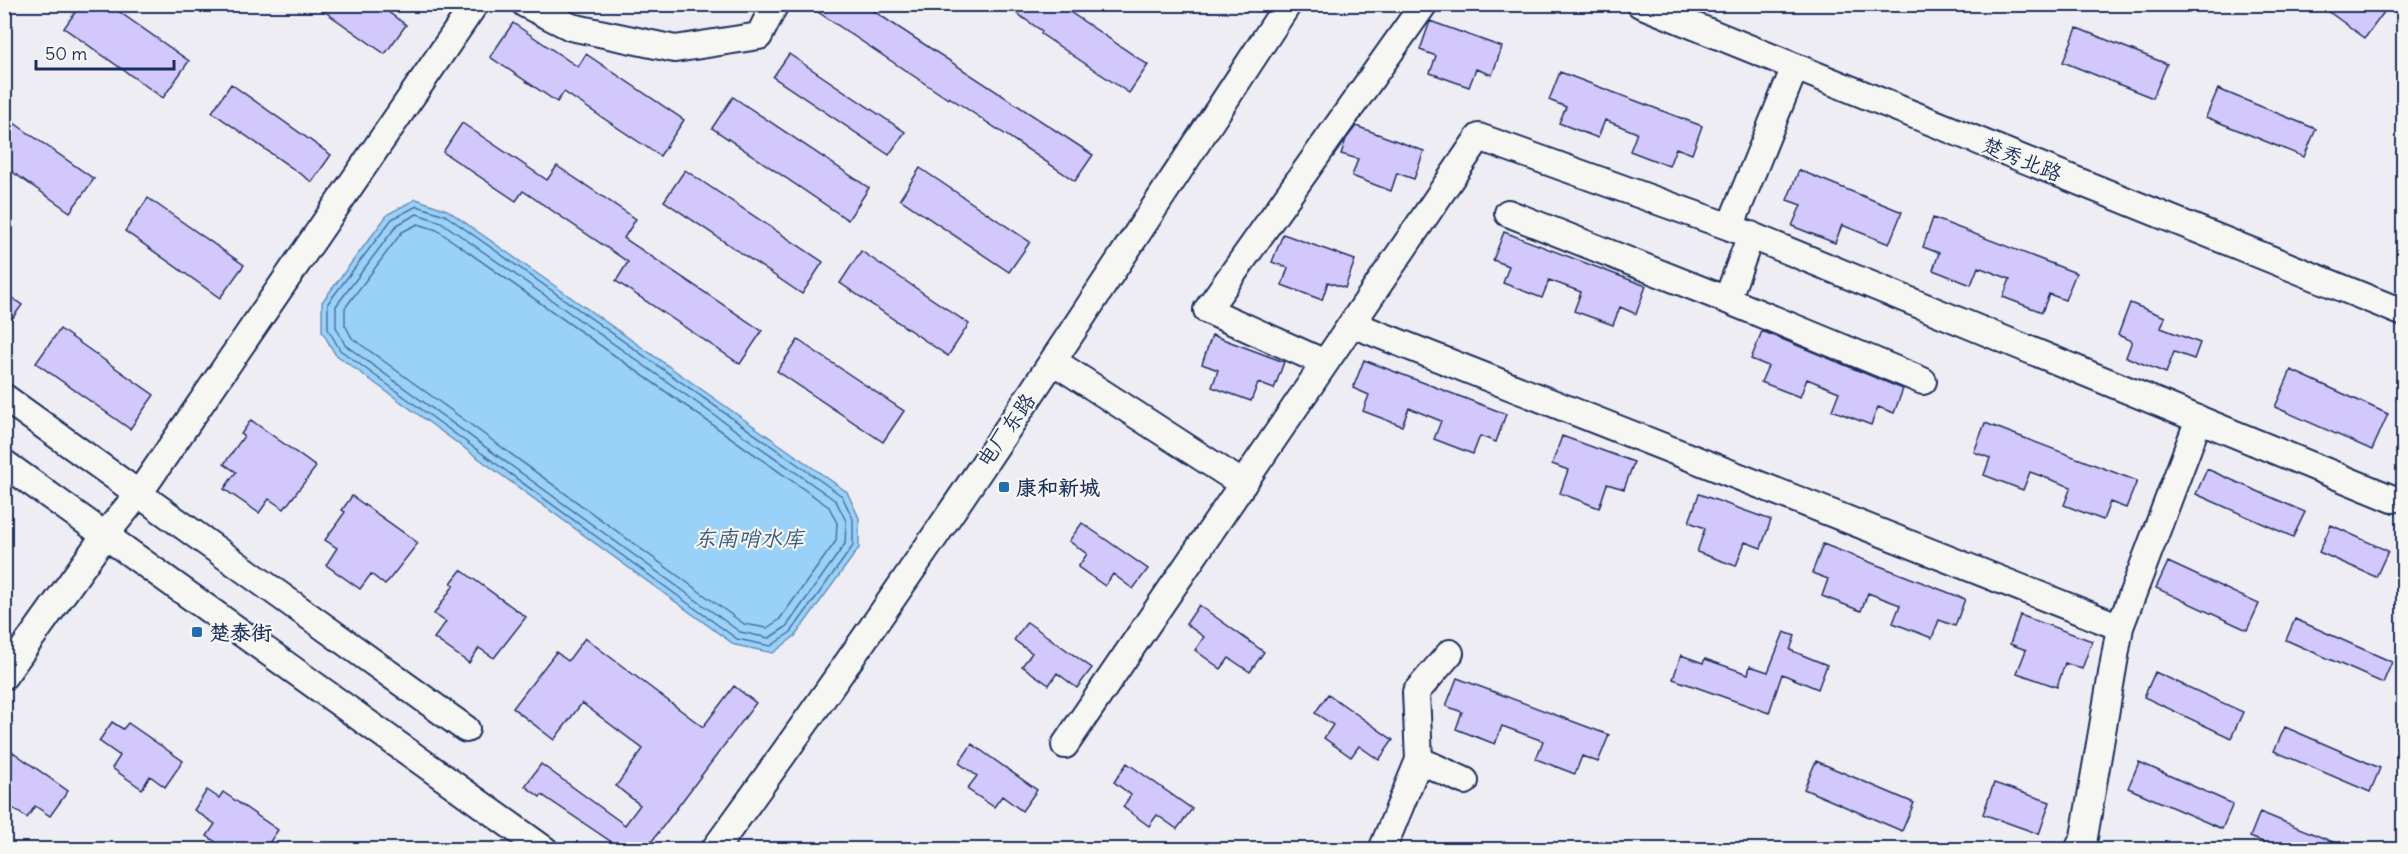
<svg xmlns="http://www.w3.org/2000/svg" width="2408" height="854" font-family="Delius,'LXGW WenKai TC',sans-serif">
<style>
.water{fill:#99d1f8;stroke:#6790ba;stroke-width:1.5}
.lines{fill:none;stroke-linecap:round;stroke-linejoin:round}
.shore{stroke:#4d709c;stroke-width:1.5}
.building{fill:#d2c8fb;stroke:#1b2f5e;stroke-width:1.5}
.minor-casing{stroke:#1b2f5e;stroke-width:30}
.minor{stroke:#f6f6f2;stroke-width:26}
.poi-dot{fill:#1f6fb2;stroke:#f6f6f2;stroke-width:2}
.labels{text-anchor:middle;dominant-baseline:central;stroke-width:4.5;stroke-linejoin:round;paint-order:stroke}
.street-label{font-size:21px;fill:#1b2f5e;stroke:#f6f6f2}
.poi-label{font-size:21px;font-weight:bold;fill:#1b2f5e;stroke:#f6f6f2;text-anchor:start}
.water-label{font-size:22px;font-style:italic;fill:#3a5884;stroke:#f6f6f2}
</style>
<rect width="100%" height="100%" fill="#efedf4"/>
<filter id="ink" filterUnits="userSpaceOnUse"><feTurbulence type="fractalNoise" baseFrequency=".0167" numOctaves="2"/><feDisplacementMap in="SourceGraphic" scale="12" xChannelSelector="R" yChannelSelector="G"/><feConvolveMatrix kernelMatrix="1 2 1 2 8 2 1 2 1" color-interpolation-filters="sRGB"/></filter>
<g filter="url(#ink)">
<path class="water" d="M416,199L447,210L847,492L859,518V548L795,636L773,653L735,645L335,354L322,331V302L388,214Z"/>
<g class="lines">
<path class="shore" d="M417,206L445,215L842,496L853,519V546L791,632L771,646L737,639L340,350L328,329V303L392,219Z
M417,214L441,222L836,501L846,521L845,544L786,627L769,638L740,632L345,345L336,327V306L397,225Z
M418,224L437,230L829,507L837,523L836,541L779,620L767,628L744,624L352,338L345,325V308L402,232Z"/>
</g>
<path class="building" d="M81,4H108L189,61L163,98L64,28Z
M314,4H377L406,25L385,54Z
M806,4H863L1093,155L1075,181L949,97L948,99Z
M1003,4H1058L1148,65L1129,93L1041,34L1042,31Z
M2318,4H2390L2365,38Z
M1430,21L1502,47L1492,75L1476,69L1469,87L1430,73L1436,56L1420,50Z
M513,23L578,67L586,54L684,120L660,156L564,92L557,102L490,57Z
M2077,28L2167,64L2153,98L2063,62Z
M789,54L905,132L889,155L773,77Z
M1560,72L1702,126L1692,154L1676,148L1669,166L1630,151L1637,133L1605,120L1598,138L1559,123L1566,107L1549,100Z
M231,84L331,155L312,182L212,112Z
M2218,89L2316,129L2304,157L2206,117Z
M733,97L869,188L848,220L712,128Z
M4,116L94,179L70,212L4,166Z
M462,123L547,180L557,166L636,219L624,238L762,331L740,364L616,281L628,262L523,191L516,201L443,152Z
M1356,126L1424,151L1414,179L1397,173L1391,191L1352,176L1358,159L1341,154L1346,139Z
M920,168L1030,242L1009,272L900,199Z
M685,170L823,262L802,294L664,201Z
M1799,170L1902,212L1889,244L1842,225L1835,243L1792,226L1801,205L1787,200Z
M148,198L244,265L220,298L125,231Z
M1933,218L2076,273L2065,300L2049,294L2042,312L2003,297L2010,279L1978,267L1971,285L1933,270L1939,253L1923,247Z
M1504,232L1646,286L1636,314L1620,307L1613,325L1574,311L1581,292L1549,280L1542,298L1503,283L1509,266L1493,260Z
M1283,234L1355,260L1345,288L1328,282L1322,300L1282,285L1288,268L1272,262Z
M861,251L969,324L948,356L840,283Z
M4,292L22,305L4,330Z
M2130,303L2165,317L2161,328L2200,343L2194,359L2174,352L2166,373L2126,357L2132,341L2118,335Z
M60,329L154,395L130,429L36,363Z
M1762,331L1903,389L1894,413L1878,407L1871,425L1832,410L1839,392L1807,379L1800,397L1761,382L1768,366L1751,359Z
M1212,335L1284,362L1274,389L1258,383L1251,401L1212,387L1218,370L1202,364Z
M798,340L904,411L883,442L777,371Z
M1364,360L1506,414L1496,442L1480,436L1473,454L1434,439L1441,421L1409,408L1402,426L1363,411L1369,395L1353,388Z
M2291,370L2388,414L2372,450L2275,407Z
M251,420L316,467L284,509L269,499L259,513L224,489L236,472L224,464L244,436L241,434Z
M1985,423L2137,481L2126,508L2110,502L2103,520L2064,505L2071,487L2030,472L2023,490L1984,475L1990,458L1974,452Z
M1562,436L1634,462L1624,489L1607,484L1599,508L1560,493L1568,470L1552,464Z
M2207,469L2305,512L2293,537L2196,494Z
M1699,494L1771,520L1761,548L1745,542L1736,566L1697,552L1705,528L1689,522Z
M352,496L418,543L385,585L371,574L360,589L326,565L337,548L325,540L345,512L342,510Z
M1082,523L1148,569L1133,589L1113,574L1105,586L1078,567L1087,554L1069,541Z
M2331,525L2388,551L2376,577L2319,552Z
M1823,544L1965,599L1955,626L1939,620L1932,638L1893,623L1900,605L1868,593L1861,611L1822,596L1828,579L1812,573Z
M2168,562L2259,604L2247,630L2156,588Z
M461,570L526,617L494,658L479,648L469,663L434,638L446,622L434,614L454,585L451,583Z
M1199,605L1264,652L1250,672L1229,658L1221,669L1195,650L1204,637L1186,624Z
M2020,615L2092,641L2082,669L2065,663L2057,687L2017,673L2026,650L2010,644Z
M2295,619L2392,662L2383,683L2286,640Z
M1027,622L1092,668L1077,688L1057,673L1049,685L1022,666L1032,653L1014,640Z
M1784,632L1795,636L1790,650L1827,665L1818,689L1782,674L1769,713L1673,679L1681,655L1703,663L1705,659L1748,674L1750,666L1768,672Z
M585,638L703,727L734,686L756,703L646,849H622L542,795L540,797L525,786L541,764L625,825L640,805L616,786L643,749L582,703L554,740L513,708L556,652L568,661Z
M2155,672L2243,712L2231,738L2144,697Z
M1457,678L1609,735L1598,762L1582,756L1575,774L1536,759L1543,741L1502,726L1495,744L1456,729L1462,712L1446,706Z
M1328,694L1393,740L1379,760L1359,746L1351,757L1324,738L1333,725L1315,713Z
M112,722L123,729L128,723L183,761L165,787L150,776L142,789L112,768L120,756L99,741Z
M2285,727L2380,768L2370,792L2274,751Z
M972,744L1037,790L1022,811L1002,796L994,807L967,789L977,776L959,763Z
M13,752L68,791L50,816L35,806L27,818L4,802V765Z
M1816,761L1914,803L1902,831L1804,789Z
M2139,762L2233,804L2222,829L2128,788Z
M1127,763L1192,809L1177,829L1157,815L1149,826L1123,807L1131,795L1114,782Z
M1994,783L2050,802L2039,834L1983,814Z
M207,790L219,798L223,792L278,830L265,849H226L207,836L215,824L194,810Z
M2260,812L2350,849H2281L2250,837Z"/>
<g class="lines">
<g class="minor-casing">
<path id="minor" d="M525,4L571,27L675,49L759,36L775,4
M1640,4L2404,313
M1508,213L1727,300L1923,381
M1730,227L1795,67
M1727,300L1751,235
M1352,324L2120,627
M1053,361L1243,484
M1325,363L1207,310L1424,4
M4,397L466,729
M4,463L545,850
M4,676L105,535L140,492L475,4
M1065,745L1479,137L1730,227L2393,499
M1419,760L1465,781
M714,850C915,575 1101,289 1288,4
M1382,850L1419,760L1416,692L1450,653
M2078,850L2084,837L2120,627L2199,419"/>
</g>
<use href="#minor" class="minor"/>
</g>
</g>
<g class="poi-dot">
<rect x="998" y="481" width="12" height="12" rx="3"/>
<rect x="191" y="626" width="12" height="12" rx="3"/>
</g>
<g class="labels">
<g class="street-label">
<text transform="translate(2022 159) rotate(22)">楚秀北路</text>
<text transform="translate(1006 430) rotate(-55)">电厂东路</text>
</g>
<g class="poi-label">
<text x="1016" y="487">康和新城</text>
<text x="209" y="632">楚泰街</text>
</g>
<g class="water-label">
<text x="749" y="538">东南哨水库</text>
</g>
</g>
<rect width="2408" height="854" fill="none" stroke="#f6f6f2" stroke-width="24"/>
<rect x="12" y="12" width="2384" height="830" fill="none" stroke="#1b2f5e" stroke-width="2" filter="url(#ink)"/>
<path d="M36 60v9h138v-9" fill="none" stroke="#1b2f5e" stroke-width="3"/>
<text x="45" y="60" font-size="18" fill="#1b2f5e" stroke="#f6f6f2" stroke-width="4.5" paint-order="stroke">50 m</text>
</svg>
